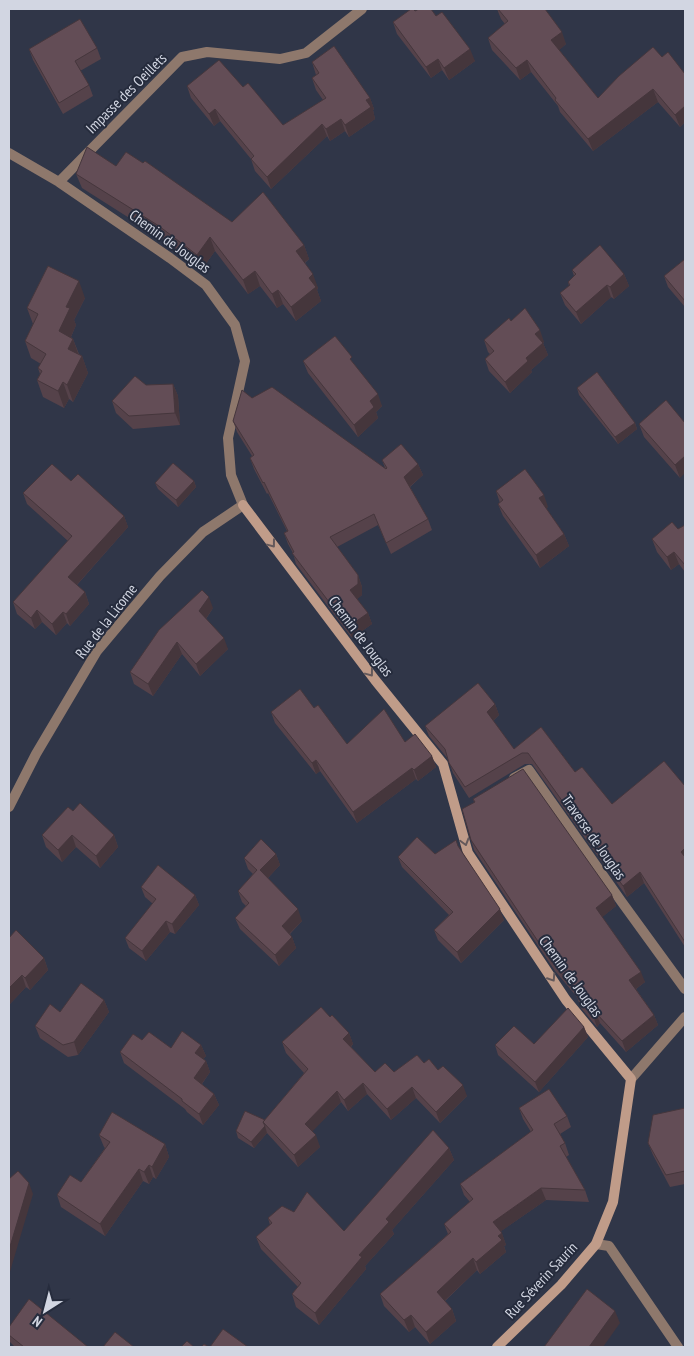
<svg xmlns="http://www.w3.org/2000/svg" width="694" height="1356" font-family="'PT Sans Narrow',sans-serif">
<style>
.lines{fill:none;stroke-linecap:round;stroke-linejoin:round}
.street{stroke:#8e786c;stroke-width:10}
.secondary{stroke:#c09c89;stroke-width:10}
.wall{fill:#55424a}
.shaded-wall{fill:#45363c}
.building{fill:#634d56;stroke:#45363c}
.oneway{stroke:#64595b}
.labels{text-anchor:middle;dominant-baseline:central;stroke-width:4;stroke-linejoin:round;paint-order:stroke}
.street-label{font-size:15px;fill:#d2d6e2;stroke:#262c3d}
</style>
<rect width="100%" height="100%" fill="#303648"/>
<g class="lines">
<path class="street" d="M9,153L59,182L170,258L206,285L235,325L245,361L228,438L231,475L243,505L203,532L160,576L97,651L36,754L9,807
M59,182L182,57L207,52L280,59L306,53L362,9
M514,778L529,770L621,901L685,989
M631,1079L685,1017
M596,1244L609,1246L678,1347"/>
<path class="secondary" d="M243,505L375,680L443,764L468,853L566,1000L631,1079L613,1202L596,1244L561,1285L497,1347"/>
</g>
<path class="wall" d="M497,9H545L566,44L559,50L598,98L662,57L685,74V122L680,127L658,102L593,151L560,112L558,106L531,72L520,80L492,50L488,38L505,24L501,19Z
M415,11L436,16L475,61L449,80L442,70L431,78L397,34L393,22Z
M97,48L101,59L80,71L89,85L93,96L63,114L33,60L29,49Z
M312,62L370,98L374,109L373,110L375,119L349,137L345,131L330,141L327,136L271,189L255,171L251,159L220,121L214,126L191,98L187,86L243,87L283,125L323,100L316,90L312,78L316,75Z
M116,166L232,222L304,245L309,259L305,263L318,288L317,290L321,301L296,321L283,304L277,308L260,286L248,294L215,251L202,269L164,240L82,188L76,174Z
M685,259V307L668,287L664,276Z
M572,270L624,274L629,286L614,299L611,297L581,324L565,305L560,293L569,286L568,282L574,276Z
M85,298L74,320L76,325L71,337L73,339L79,354L82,356L88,373L73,402L69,399L64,408L43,397L37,380L40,374L38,368L41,364L31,358L25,341L33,324L27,308Z
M511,321L544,342L543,343L548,355L531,370L532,372L510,393L489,371L485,359L490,354L488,352L484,340Z
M303,361L354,364L382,406L376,412L378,418L358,437L308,373Z
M173,384L178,396L180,425L133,429L116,413L112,401Z
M577,388L635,423L637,429L618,444L579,395Z
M252,398L385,468L382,460L418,464L423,475L410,487L428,519L432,530L391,554L378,525L337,547L358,575L362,587V595L357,599L368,613L372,624L352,638L296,564L293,553L288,544L284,533L287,531L268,493L267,494L254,469L250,458L252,456L237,432L233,421Z
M666,400L680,478L644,437L639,424Z
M71,481L124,516L128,527L77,585L85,592L89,604L70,626L67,623L56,635L42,622L35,629L17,614L13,602L68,541L27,504L23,493Z
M194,481L196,487L178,507L158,489L155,483Z
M496,491L548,507L546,508L564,534L569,546L540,568L503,516L498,504L500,503Z
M685,525V572L679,564L671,570L657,552L652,539L678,529Z
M213,608L206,619L228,649L200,676L182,654L153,696L134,684L130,672Z
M495,704L499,715L493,721L514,749L541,727L575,772L612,804L685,786V947L644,883L627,897L532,764H525L469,798L453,773L448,759L429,736L425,726Z
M314,708L347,744L405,742L432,756L436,767L418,781L416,779L357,823L320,771L316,774L275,723L271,712Z
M473,799L612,895L616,906L602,917L645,982L636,989L654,1015L658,1025L626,1052L600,1023L597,1027L581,1008L577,997L555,971L474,850L471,840L474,802Z
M73,811L114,835L118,847L100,868L76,847L62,862L46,847L42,835Z
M459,847L504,920L461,963L438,940L434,930L449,915L402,867L398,857L435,854Z
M276,854L280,865L268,878L302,921L290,934L292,937L296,948L279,966L240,929L235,918L246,906L242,902L238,891L253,874L248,869L244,858Z
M141,887L195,895L199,905L175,934L170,932L146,961L129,948L125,938L153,904L145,897Z
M9,938L44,958L48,970L30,990L26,987L9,1005Z
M104,1000L109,1012L78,1055L68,1057L40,1038L35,1026Z
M330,1017L349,1033L353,1044L351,1047L375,1072H394L424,1063L438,1070L467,1096L440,1123L416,1098L391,1120L367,1094L348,1111L341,1102L312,1131L320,1147L298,1167L267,1133L254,1148L238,1138L236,1131L265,1120L304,1073L286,1053L282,1042Z
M584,1027L588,1037L539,1092L498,1055L495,1045L534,1044Z
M142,1040L171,1048L201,1045L206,1056L203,1059L206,1061L210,1072L202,1084L214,1094L219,1105L203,1125L187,1112L185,1109L124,1063L120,1052Z
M519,1108L567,1116L571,1127L560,1134L565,1143L569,1155L566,1157L585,1190L589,1202L546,1200L501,1231L506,1245L504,1246L506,1252L480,1274L477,1270L445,1301L452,1309L456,1321L430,1344L415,1327L409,1332L384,1306L380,1294L448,1234L444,1224L470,1202L464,1195L460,1184L531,1132L523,1119Z
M685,1108V1184L670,1187L653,1155L648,1143Z
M99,1135L165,1144L169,1157L156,1179L153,1177L149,1184L143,1181L105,1236L61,1207L57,1195L81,1182L105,1148L104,1147Z
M449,1148L454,1160L392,1230L394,1234L365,1266L366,1269L319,1325L296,1307L292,1294L298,1287L261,1249L256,1237L270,1225L268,1218L294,1212L344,1231Z
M9,1327L88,1347H15L9,1341Z"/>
<path class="shaded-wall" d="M562,32L566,44L556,53L551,40Z
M470,49L475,61L449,80L444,68Z
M438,59L442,70L431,78L426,67Z
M527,60L531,72L520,80L516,68Z
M653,89L658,102L593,151L588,139Z
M370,98L374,109L373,110L375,119L349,137L345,125L366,100Z
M685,106V122L680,127L675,115Z
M215,109L220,121L214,126L209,114Z
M341,119L345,131L330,141L326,129Z
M322,124L327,136L271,189L267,177Z
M210,237L215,251L202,269L197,255Z
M304,245L309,259L301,265L296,251Z
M255,271L260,286L248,294L243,280Z
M313,274L318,288L317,290L321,301L296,321L291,307L309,278Z
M624,274L629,286L614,299L610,287Z
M79,281L85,298L74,320L76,325L66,348L59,331L66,307Z
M607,285L611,297L581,324L576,312Z
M278,290L283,304L277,308L272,294Z
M540,330L544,342L540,346L535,334Z
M73,339L79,356L68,349Z
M543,343L548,355L531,370L532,372L510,393L505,382L526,358Z
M82,356L88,373L73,402L67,385Z
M63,382L69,399L64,408L58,391Z
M173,384L178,396L180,425L175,413Z
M378,394L382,406L376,412L378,418L358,437L354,425L370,401Z
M635,423L637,429L618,444L615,437Z
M685,456V473L680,478L675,465Z
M418,464L423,475L408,488L404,477Z
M194,481L196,487L178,507L176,500Z
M544,495L548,507L544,510L539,498Z
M124,516L128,527L73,589L68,577Z
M564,534L569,546L540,568L536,555Z
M674,552L679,564L671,570L667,557Z
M358,575L362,587V595L355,601L350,590Z
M85,592L89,604L70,626L66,614Z
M209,597L213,608L203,623L199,611Z
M37,610L42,622L35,629L31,618Z
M63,612L67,623L56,635L52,624Z
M368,613L372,624L352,638L348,627Z
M224,638L228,649L200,676L196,664Z
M177,642L182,654L153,696L148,684Z
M495,704L499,715L491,723L487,712Z
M432,756L436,767L418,781L414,770Z
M316,760L320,771L316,774L312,763Z
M412,768L416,779L357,823L353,812Z
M72,835L76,847L62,862L58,850Z
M114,835L118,847L100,868L96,856Z
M685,848V862L681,852Z
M276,854L280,865L264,882L260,870Z
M640,872L644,883L627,897L623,886Z
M195,895L199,905L175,934L172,924Z
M612,895L616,906L600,919L596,908Z
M298,909L302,921L286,937L282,926Z
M500,909L504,920L461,963L457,952Z
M166,921L170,932L146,961L142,951Z
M292,937L296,948L279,966L275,955Z
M44,958L48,970L30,990L25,978Z
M641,972L645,982L633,991L629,980Z
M22,975L26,987L9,1005V988Z
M104,1000L109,1012L78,1055L74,1042Z
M596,1013L600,1023L597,1027L593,1016Z
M654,1015L658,1025L626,1052L622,1041Z
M584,1027L588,1037L539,1092L535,1082Z
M349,1033L353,1044L347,1050L343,1039Z
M201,1045L206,1056L199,1064L195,1053Z
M206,1061L210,1072L198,1089L194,1078Z
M363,1083L367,1094L348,1111L344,1100Z
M463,1085L467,1096L440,1123L436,1112Z
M412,1087L416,1098L391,1120L387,1109Z
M337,1091L341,1102L309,1135L305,1124Z
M214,1094L219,1105L203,1125L199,1114Z
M265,1126L267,1133L254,1148L251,1142Z
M316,1135L320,1147L298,1167L294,1155Z
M165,1144L169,1157L156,1179L152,1167Z
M449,1148L454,1160L392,1230L394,1234L365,1266L366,1269L319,1325L315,1313L386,1219Z
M149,1165L153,1177L149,1184L144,1172Z
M139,1169L143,1181L105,1236L100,1224Z
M29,1183L33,1194L9,1275V1250Z
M541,1188L546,1200L497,1234L493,1222Z
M502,1233L506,1245L504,1246L506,1252L480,1274L476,1262L498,1236Z
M473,1258L477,1270L441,1304L437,1292Z
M452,1309L456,1321L430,1344L426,1332Z
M615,1311L620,1323L603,1347H589Z
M411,1315L415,1327L409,1332L404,1320Z"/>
<path class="building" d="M411,9H413L415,11L419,9H431L436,16L442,12L470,49L444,68L438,59L426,67L393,22Z
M498,9H545L562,32L551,40L598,98L619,76L653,47L662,57L668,52L685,74V106L675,115L653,89L588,139L555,100L556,98L527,60L516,68L488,38L508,21Z
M80,19L97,48L75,61L89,85L59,103L29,49Z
M334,46L370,98L366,100L371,107L345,125L341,119L326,129L322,124L267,177L251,159L254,156L215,109L209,114L187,86L219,60L243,87L248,83L283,125L326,98L312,78L319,73L312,62Z
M87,147L116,166L126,152L143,163L145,161L232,222L263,192L304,245L296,251L313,274L309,278L316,287L291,307L278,290L272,294L255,271L243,280L210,237L197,255L159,226L76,174Z
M600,245L624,274L610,287L607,285L576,312L560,293L570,285L568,282L576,274L572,270Z
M685,259V301L664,276Z
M48,266L79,281L66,307L70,308L59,331L73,339L68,349L82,356L67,385L63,382L58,391L37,380L42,371L38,368L46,354L25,341L38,314L27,308Z
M525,308L540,330L535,334L543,343L526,358L528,361L505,382L485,359L494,351L484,340L509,318L511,321Z
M335,336L352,357L350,359L378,394L370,401L374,407L354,425L303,361Z
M597,372L635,423L615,437L577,388Z
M135,376L146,385L173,384L175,413L129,416L112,401Z
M272,387L386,469L387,468L382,460L401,444L418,464L404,477L428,519L386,543L374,514L330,537L358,575V584L350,590L368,613L348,627L292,553L294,552L284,533L288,531L264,482L263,483L250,458L254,455L233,421L242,390L252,398Z
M666,400L685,423V456L675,465L639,424Z
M173,463L194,481L176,500L155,483Z
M52,464L71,481L78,474L124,516L68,577L85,592L66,614L63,612L52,624L37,610L31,618L13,602L72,536L23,493Z
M525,469L544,495L539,498L564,534L536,555L498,504L503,500L496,491Z
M672,522L678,529L685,525V565L674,552L667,557L652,539Z
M202,590L209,597L199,611L224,638L196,664L177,642L148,684L130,672L159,630Z
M478,683L495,704L487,712L514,749L541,727L575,772L582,767L612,804L664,761L685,786V848L681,852L685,857V942L640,872L623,886L528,753H522L465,787L449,763L445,749L425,726Z
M300,689L314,708L318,705L347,744L384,709L405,742L415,734L432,756L414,770L412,768L353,812L316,760L312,763L271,712Z
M523,769L612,895L596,908L641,972L629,980L654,1015L622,1041L596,1013L593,1016L577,997L580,994L551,961L471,840L462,809L475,802L473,799Z
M80,803L114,835L96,856L72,835L58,850L42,835L68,807L73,811Z
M417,837L435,854L456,840L458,846L500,909L457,952L434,930L453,912L398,857Z
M261,839L276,854L260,870L298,909L282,926L292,937L275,955L235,918L249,903L238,891L257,870L244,858Z
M158,865L195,895L172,924L166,921L142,951L125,938L156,899L141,887Z
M16,930L44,958L25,978L22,975L9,988V938Z
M81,983L104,1000L74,1042L63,1045L35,1026L50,1004L60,1012Z
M321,1007L330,1017L332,1015L349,1033L343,1039L375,1072L385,1063L394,1072L417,1055L424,1063L429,1059L438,1070L443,1066L463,1085L436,1112L412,1087L387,1109L363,1083L344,1100L337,1091L305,1124L316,1135L294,1155L263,1122L308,1069L282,1042Z
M568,1008L584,1027L535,1082L495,1045L514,1026L534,1044Z
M182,1031L201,1045L195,1053L206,1061L194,1078L214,1094L199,1114L182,1101V1099L120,1052L133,1034L142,1040L149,1032L171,1048Z
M549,1089L567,1116L554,1124L565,1143L560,1146L585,1190L541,1188L493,1222L502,1233L498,1236L502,1240L476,1262L473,1258L437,1292L452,1309L426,1332L411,1315L404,1320L380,1294L451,1232L444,1224L473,1199L460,1184L533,1130L519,1108Z
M685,1108V1171L666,1175L648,1143L653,1115Z
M245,1111L265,1120L263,1122L265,1126L251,1142L236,1131Z
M112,1112L165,1144L152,1167L149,1165L144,1172L139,1169L100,1224L57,1195L70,1175L81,1182L110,1142L99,1135Z
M433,1130L449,1148L386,1219L389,1222L359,1255L362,1257L315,1313L292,1294L301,1283L256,1237L272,1223L268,1218L282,1206L294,1212L307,1192L344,1231Z
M18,1171L29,1183L9,1250V1179Z
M587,1289L615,1311L589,1347H544Z
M29,1299L88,1347H24L9,1335V1327Z
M223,1329L248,1347H210Z
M115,1332L134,1347H103Z
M187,1341L194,1347H181Z
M204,1344L209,1347H201Z"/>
<defs><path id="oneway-chevron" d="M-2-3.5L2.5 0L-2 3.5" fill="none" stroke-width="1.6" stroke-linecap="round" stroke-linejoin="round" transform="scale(1.25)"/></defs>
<g class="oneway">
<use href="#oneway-chevron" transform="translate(272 544) rotate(53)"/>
<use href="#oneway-chevron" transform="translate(370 673) rotate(53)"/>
<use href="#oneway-chevron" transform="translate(465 842) rotate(74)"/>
<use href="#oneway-chevron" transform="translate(552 978) rotate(57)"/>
</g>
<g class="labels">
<g class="street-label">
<text transform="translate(126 93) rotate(-45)">Impasse des Oeillets</text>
<text transform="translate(170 241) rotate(36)">Chemin de Jouglas</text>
<text transform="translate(106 621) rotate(-52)">Rue de la Licorne</text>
<text transform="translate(361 636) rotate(53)">Chemin de Jouglas</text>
<text transform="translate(594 837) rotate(55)">Traverse de Jouglas</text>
<text transform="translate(571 976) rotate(54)">Chemin de Jouglas</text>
<text transform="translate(541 1280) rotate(-47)">Rue Séverin Saurin</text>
</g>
</g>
<rect width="694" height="1356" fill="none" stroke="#d2d6e2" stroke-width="20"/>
<g transform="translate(45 1311) rotate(216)" stroke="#262c3d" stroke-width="4" paint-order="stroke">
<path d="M0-4L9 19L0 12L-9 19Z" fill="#d2d6e2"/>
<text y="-8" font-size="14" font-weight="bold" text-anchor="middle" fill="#d2d6e2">N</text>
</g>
</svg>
